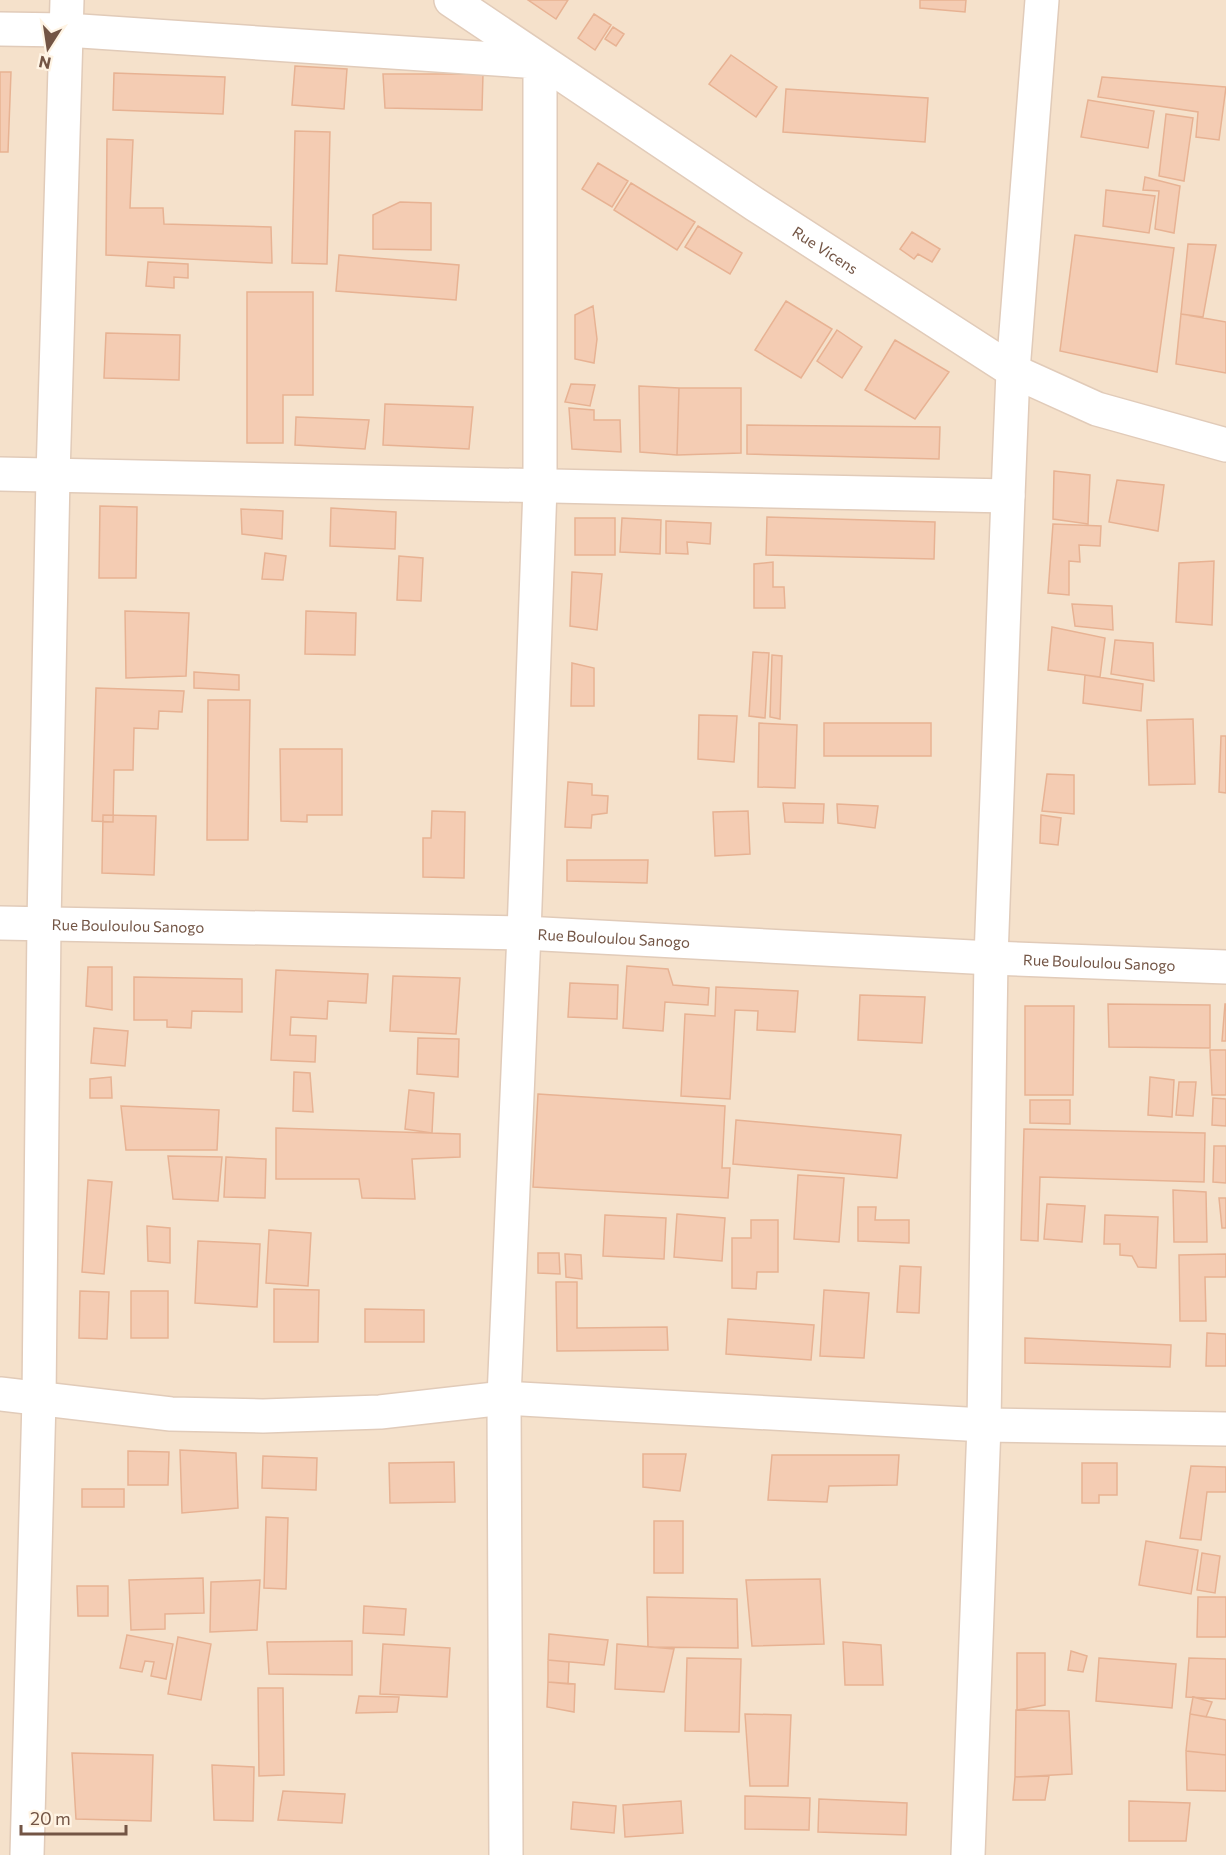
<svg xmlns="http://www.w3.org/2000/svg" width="1226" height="1855" font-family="Commissioner,sans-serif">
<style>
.residential{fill:#f5e1cb}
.building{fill:#f4ccb3;stroke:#e7b293;stroke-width:1.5}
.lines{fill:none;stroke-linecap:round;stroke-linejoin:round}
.minor-casing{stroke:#e1cbb9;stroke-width:36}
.minor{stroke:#fff;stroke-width:33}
.labels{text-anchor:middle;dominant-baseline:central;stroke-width:5;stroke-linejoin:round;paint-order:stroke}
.street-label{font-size:15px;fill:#735545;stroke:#fff4e4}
</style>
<rect width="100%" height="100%" fill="#fdf0dd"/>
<path class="residential" d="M0,0H1226V1855H0Z"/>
<path class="building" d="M528,0H568L556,19Z
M920,0H966L965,12L920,8Z
M594,14L611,25L595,50L578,38Z
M613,27L624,34L616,46L605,39Z
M731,55L777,87L756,117L709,84Z
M295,66L347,69L344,109L292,105Z
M0,72H11L8,152H0Z
M114,73L225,77L223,114L113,110Z
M383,74H483L482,110L385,108Z
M1102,77L1226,87L1219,140L1196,137L1198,112L1098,97Z
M786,89L928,98L925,142L783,132Z
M1088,100L1154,111L1148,148L1081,137Z
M1166,114L1193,118L1184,181L1159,176Z
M295,131L330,132L327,264L292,263Z
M107,139L133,140L130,208H163L164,224L271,227L272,263L106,255Z
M598,163L628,181L612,207L582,189Z
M1145,177L1180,186L1174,233L1155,229L1159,191L1143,190Z
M631,183L695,222L677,250L614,210Z
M1106,190L1155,196L1149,233L1103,226Z
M400,202L431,203V250L373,249V215Z
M698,226L742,253L730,274L685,247Z
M912,232L940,249L932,262L918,254L914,259L900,249Z
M1075,235L1174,248L1157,372L1060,351Z
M1188,244L1216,245L1203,317L1181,314Z
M339,255L459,265L456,300L336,291Z
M148,262L188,264V278L174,277V288L146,286Z
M247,292H313V395H283V443H247Z
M786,301L832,329L801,378L755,350Z
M593,306L597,339L594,363L575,359V315Z
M1181,314L1226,322V373L1176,364Z
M837,330L862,347L842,378L817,361Z
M106,333L180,335L179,380L104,378Z
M895,340L949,372L915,419L865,390Z
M571,384L595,385L590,406L565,402Z
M639,386L679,388L677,455L640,452Z
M679,388H741V453L677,455Z
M385,404L473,407L469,449L383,445Z
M569,408L594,410V420H620L621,452L572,449Z
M296,417L369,420L365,449L295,445Z
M747,425L940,427L939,459L747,454Z
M1054,471L1090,475L1088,524L1053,519Z
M1117,480L1164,485L1158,531L1109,522Z
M100,506L137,507L136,578H99Z
M331,508L396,512L395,549L330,546Z
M241,509L283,511L282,539L242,534Z
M767,517L935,522L934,559L766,555Z
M575,518H615V555H575Z
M622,518L661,520L660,554L620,552Z
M666,521L711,523L710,544L687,542L688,554L666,553Z
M1053,524L1101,526L1100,546L1079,545L1080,562L1069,561V595L1048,593Z
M265,553L286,556L283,580L262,579Z
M399,556L423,558L421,601L397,600Z
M1214,561L1212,625L1176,622L1179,563Z
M773,562V587H784L785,608H754V564Z
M572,572L602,574L597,630L570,626Z
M1072,604L1112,606L1113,630L1075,626Z
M125,611L189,613L186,676L126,678Z
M306,611L356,613L355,655L305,654Z
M1052,627L1105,638L1100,677L1048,670Z
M1115,640L1153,643L1154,681L1111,674Z
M753,652L769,653L765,718L749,716Z
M772,655L782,656L780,719L770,717Z
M572,663L594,668V706H571Z
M194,672L239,675V690L194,688Z
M1085,675L1143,684L1141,711L1083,703Z
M96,688L184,691L182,712L159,711L158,729L134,728L133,770H114L113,822L92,821Z
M208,700H250L248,840H207Z
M699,715L737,716L734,762L698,759Z
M1193,719L1195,784L1149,785L1147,720Z
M759,723L797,725L795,788L758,787Z
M824,723H931V756H824Z
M1221,736H1226V793L1219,792Z
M280,749H342V815H307V822L281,821Z
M1047,774L1074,775V814L1042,811Z
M568,782L592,784V795L608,796L607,813L592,815L591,828L565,827Z
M783,803L824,804L823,823L785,822Z
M837,804L878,806L875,828L838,823Z
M432,811L465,812L464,878L423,877V838H431Z
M748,811L750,854L715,856L713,812Z
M103,815L156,816L154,875L102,873Z
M1041,815L1061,818L1058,845L1040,843Z
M567,860H648L647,883L567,881Z
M627,966L668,969L673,985L709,988L708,1005L665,1002L663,1031L623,1028Z
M88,967H112V1010L86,1006Z
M276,970L368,974L366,1003L328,1001L327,1019L291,1017L290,1035L316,1036L315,1062L271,1060Z
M393,976L460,978L456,1034L390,1031Z
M134,977L242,979V1012L192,1011L191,1028L167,1027V1020H134Z
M570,983L618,985L617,1019L568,1017Z
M716,987L798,991L795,1032L757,1030L758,1011L735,1010L730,1099L681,1096L685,1014L715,1016Z
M860,995L925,997L922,1043L858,1040Z
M1108,1004L1210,1005V1048L1109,1047Z
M1225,1004H1226V1041H1222Z
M1025,1006H1074L1073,1095H1025Z
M94,1028L128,1031L125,1066L91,1063Z
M418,1038L459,1039L458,1077L417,1074Z
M1210,1050H1226V1095H1212Z
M294,1072L310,1073L313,1112L293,1111Z
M111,1077L112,1098H90V1079Z
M1150,1077L1174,1080L1172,1117L1148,1115Z
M1179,1082H1196L1193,1116L1176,1115Z
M409,1090L434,1093L432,1133L405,1129Z
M538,1094L725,1106L722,1168H730L728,1198L533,1187Z
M1213,1098L1226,1099V1126L1212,1125Z
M1030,1100H1070V1124L1030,1123Z
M121,1106L219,1110L217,1150H126Z
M736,1120L901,1135L897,1178L733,1164Z
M276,1128L460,1134V1157L412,1159L415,1199L362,1198L359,1179H276Z
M1024,1129L1205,1133L1204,1182L1040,1177L1038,1241L1021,1240Z
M1214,1146H1226V1183L1213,1182Z
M168,1156L222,1157L218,1201L173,1199Z
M226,1157L266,1159L265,1198L224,1197Z
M798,1175L844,1178L839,1242L794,1239Z
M88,1180L112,1182L104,1274L82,1272Z
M1173,1190L1206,1192L1207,1242H1174Z
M1219,1198H1226V1228H1222Z
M1047,1204L1085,1206L1082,1242L1044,1239Z
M858,1207H876L875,1220H909V1243L858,1241Z
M677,1214L725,1218L722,1261L674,1257Z
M605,1215L666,1218L664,1259L603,1256Z
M1105,1215L1158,1217L1156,1268L1138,1267L1132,1256L1120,1255V1244H1104Z
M751,1220H778V1272H757L756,1289L732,1288V1238H751Z
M147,1226L170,1228V1263L148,1261Z
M269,1230L311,1233L308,1286L266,1283Z
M198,1241L260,1244L257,1307L195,1303Z
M538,1253H559L560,1274L538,1273Z
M565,1254L581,1255L582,1279L566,1277Z
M1226,1254V1277H1205L1206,1321H1180L1179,1255Z
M900,1266L921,1267L919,1313L897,1312Z
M556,1282H577V1328L667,1327L668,1350L557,1351Z
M274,1289L319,1290L318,1342H274Z
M824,1290L869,1293L864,1358L820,1356Z
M80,1291L109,1292L107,1339L79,1338Z
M131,1291H168V1338H131Z
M365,1309L424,1310V1342H365Z
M728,1319L814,1325L811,1360L726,1354Z
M1207,1333L1226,1334V1366H1206Z
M1025,1338L1171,1345L1170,1367L1025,1363Z
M180,1450L236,1453L238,1508L182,1513Z
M128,1451L169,1452L168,1485H128Z
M643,1454H686L680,1491L643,1487Z
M772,1455H899L897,1485L829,1486L827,1502L768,1500Z
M263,1456L317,1458L316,1490L262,1488Z
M454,1462L455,1502L390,1503L389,1463Z
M1082,1463H1117V1495H1099V1503H1082Z
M1191,1466L1226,1467V1492H1207L1201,1540L1180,1538Z
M82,1489H124V1507H82Z
M266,1517L288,1518L286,1589L264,1588Z
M654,1521H683V1573H654Z
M1146,1541L1198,1550L1191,1594L1139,1585Z
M1202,1553L1220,1556L1215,1593L1197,1590Z
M203,1578L204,1613L165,1614V1629L131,1630L129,1580Z
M820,1579L824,1644L752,1646L746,1580Z
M260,1580L257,1630L210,1632L211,1582Z
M77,1586H108V1616H78Z
M647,1597L737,1599L738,1648L648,1647Z
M1198,1597H1226V1637H1197Z
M364,1606L406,1609L404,1635L363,1633Z
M549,1634L608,1640L604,1665L548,1660Z
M127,1635L173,1644L166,1679L151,1676L154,1662L145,1661L142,1672L120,1668Z
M178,1637L211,1644L201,1700L168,1694Z
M352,1641V1675L269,1674L267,1642Z
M843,1642L881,1645L883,1685H845Z
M383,1644L450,1648L447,1697L380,1694Z
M617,1644L674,1649L664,1692L615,1689Z
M1071,1651L1087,1656L1083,1672L1068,1670Z
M1017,1653H1045V1705L1017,1710Z
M687,1658L741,1659L739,1732L685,1731Z
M1099,1658L1176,1664L1172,1708L1096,1701Z
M1189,1658L1226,1659V1699L1186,1697Z
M548,1660L569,1662L568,1684L548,1682Z
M548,1682L575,1684L574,1712L547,1707Z
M258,1688H283L284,1775L259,1776Z
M359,1696L399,1697L397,1712L356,1713Z
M1193,1697L1212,1702L1206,1717L1190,1714Z
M1016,1710L1069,1711L1072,1774L1015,1777Z
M745,1714L791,1715L788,1786H750Z
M1190,1714L1226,1720V1755L1186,1751Z
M1186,1751L1226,1755V1791L1187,1790Z
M72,1753L153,1755L151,1821L76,1819Z
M212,1765L254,1767L253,1821L214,1820Z
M1049,1776L1045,1800H1013L1015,1777Z
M283,1791L345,1794L342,1823L278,1820Z
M745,1796L810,1798L809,1830L745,1829Z
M819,1799L907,1803L906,1835L818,1832Z
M681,1801L683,1833L625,1837L623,1805Z
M1129,1801L1190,1803L1186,1841H1129Z
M573,1802L616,1806L614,1833L571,1829Z"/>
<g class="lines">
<g class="minor-casing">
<g id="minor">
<path id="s1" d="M451,0L756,205L1013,371L1097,409L1226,445"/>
<path d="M0,29L66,30L540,62V487L524,933L504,1398L506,1855"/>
<path d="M0,474L1008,496"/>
<path id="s2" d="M0,923L524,933L991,958L1226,967"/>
<path d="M0,1394L171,1414L263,1416L380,1412L504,1398L984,1425L1226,1429"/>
<path d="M27,1855L39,1399L44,923L53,476L67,0"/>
<path d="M968,1855L984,1425L991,958L1008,496L1013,371L1042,0"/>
</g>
</g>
<use href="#minor" class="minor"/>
</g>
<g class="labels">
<g class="street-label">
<text stroke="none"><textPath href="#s1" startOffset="450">Rue Vicens</textPath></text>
<text stroke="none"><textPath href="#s2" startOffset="128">Rue Bouloulou Sanogo</textPath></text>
<text stroke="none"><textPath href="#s2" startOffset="614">Rue Bouloulou Sanogo</textPath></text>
<text stroke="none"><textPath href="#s2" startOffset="1100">Rue Bouloulou Sanogo</textPath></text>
</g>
</g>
<g transform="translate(48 48) rotate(192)" stroke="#fff4e4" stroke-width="4.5" paint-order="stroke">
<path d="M0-4.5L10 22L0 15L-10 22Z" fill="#735545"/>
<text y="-9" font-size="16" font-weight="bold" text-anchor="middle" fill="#735545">N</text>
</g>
<path d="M21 1825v9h105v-9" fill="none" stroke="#735545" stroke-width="3"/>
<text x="30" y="1825" font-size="18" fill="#735545" stroke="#fff4e4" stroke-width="4.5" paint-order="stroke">20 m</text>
</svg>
